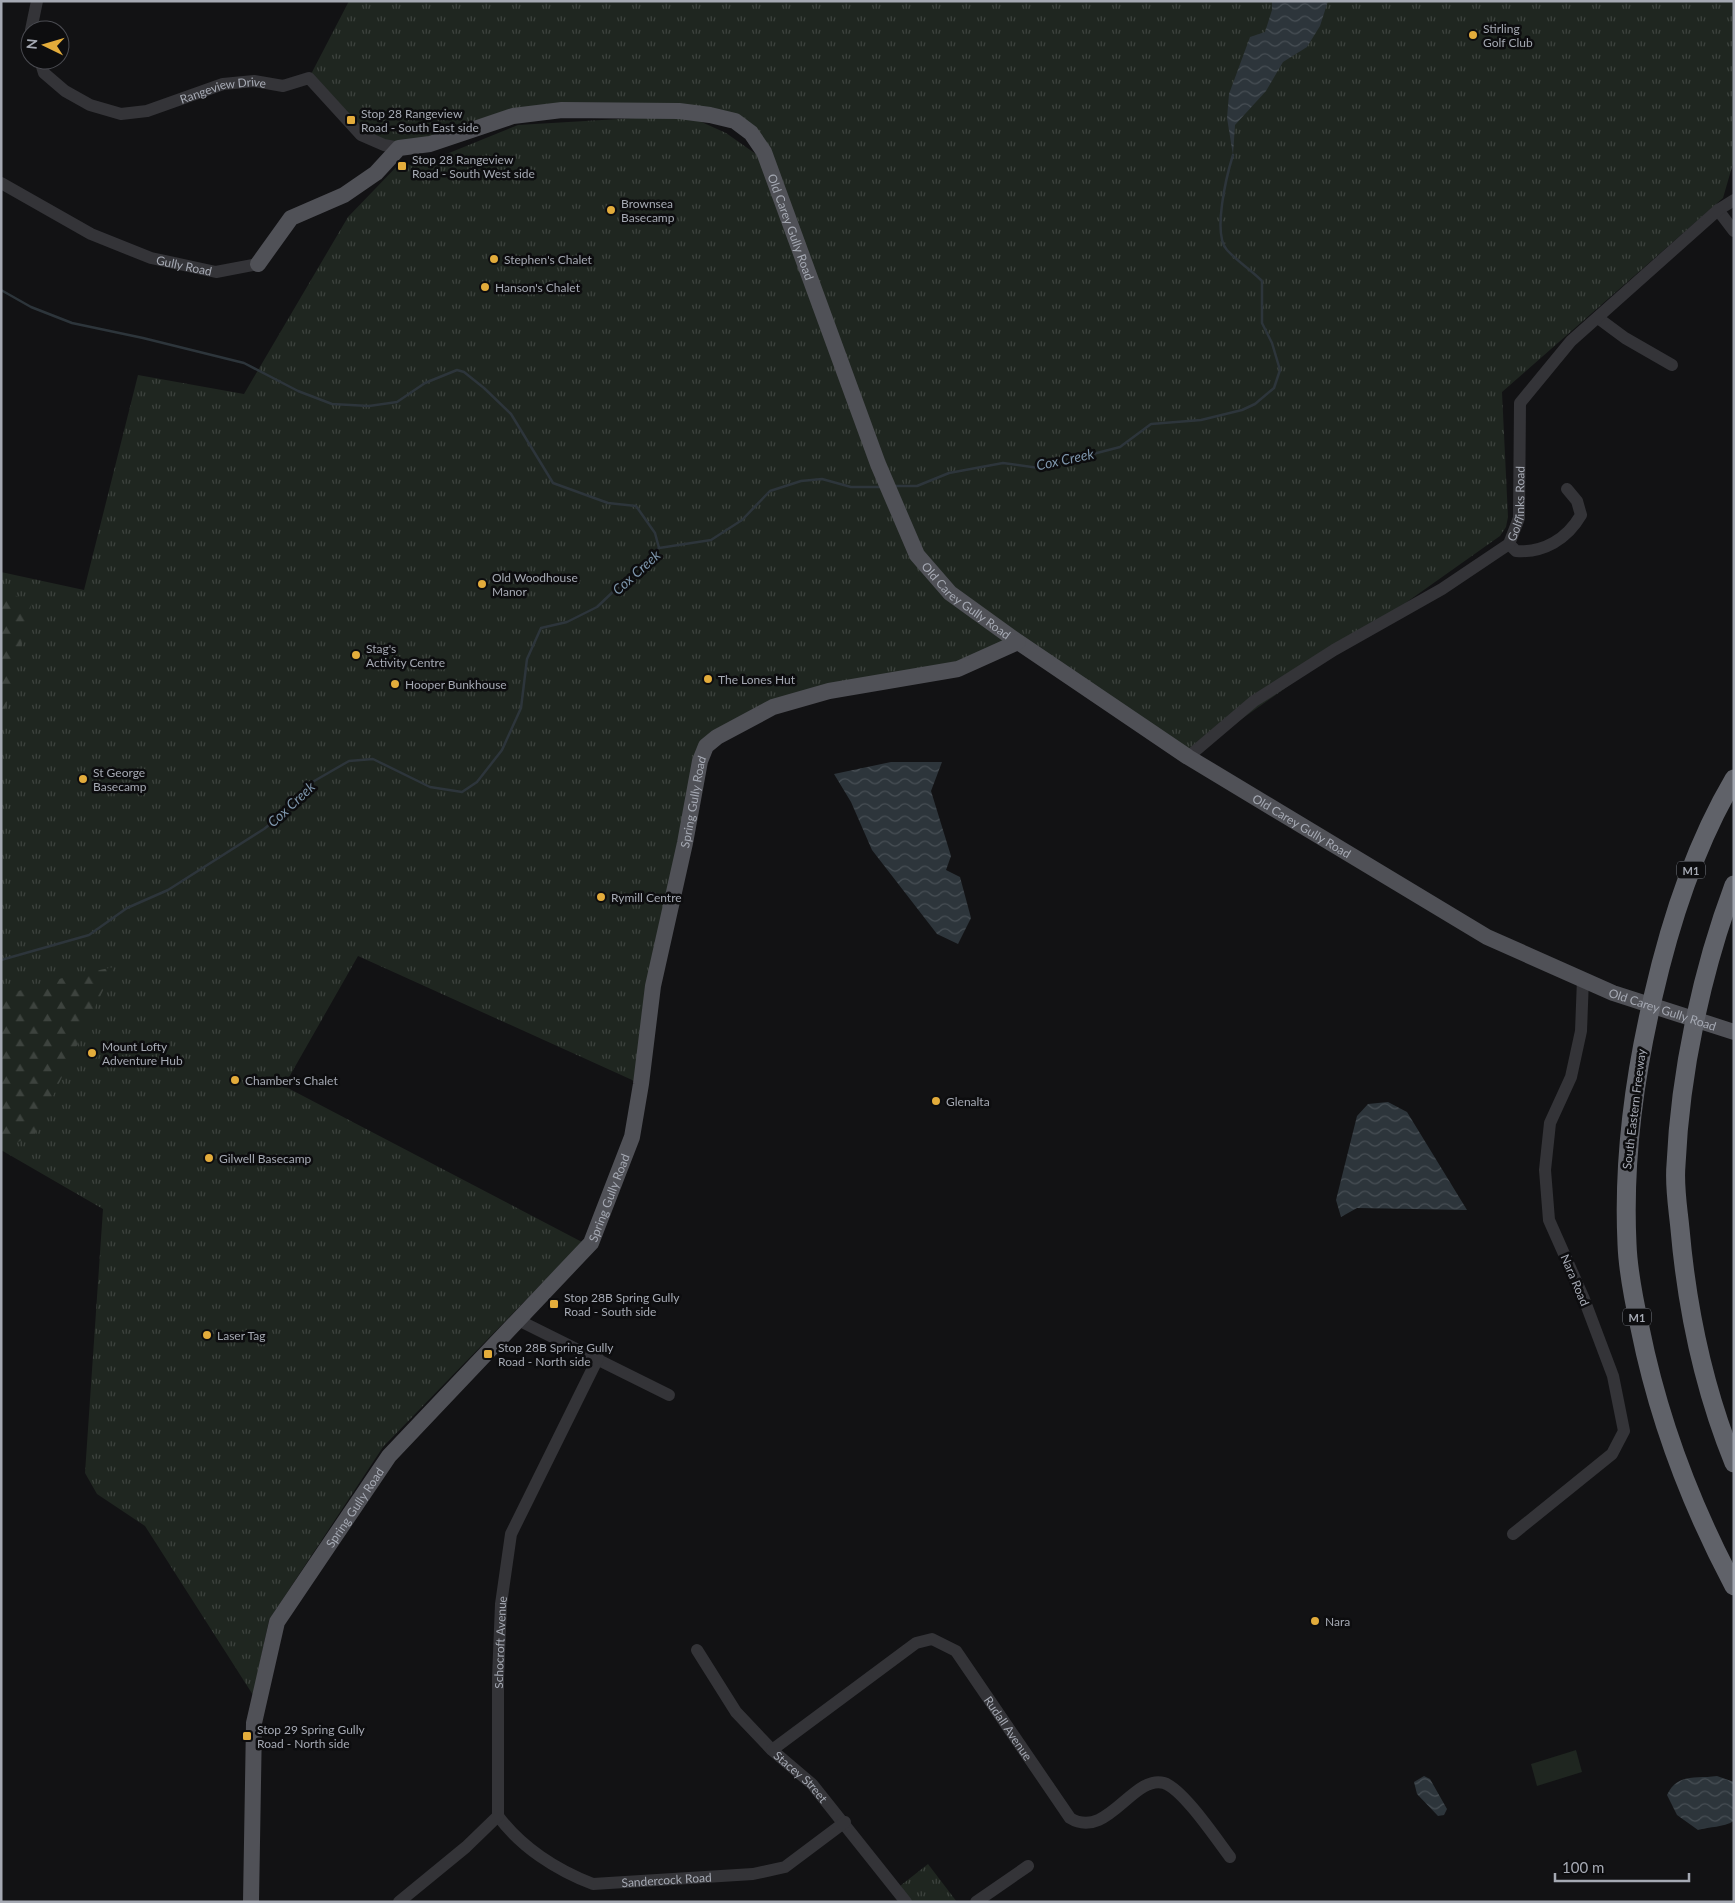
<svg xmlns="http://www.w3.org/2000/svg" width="1735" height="1903" font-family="Lato,sans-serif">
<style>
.grass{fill:url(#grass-tufts)}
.forest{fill:url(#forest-firs)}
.pitch{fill:#1f2620}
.water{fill:url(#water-waves)}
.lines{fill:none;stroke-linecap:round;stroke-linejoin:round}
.stream{stroke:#2d353b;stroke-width:2.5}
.minor{stroke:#343438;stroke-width:12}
.major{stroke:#505157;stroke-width:16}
.highway{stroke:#606269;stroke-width:19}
.poi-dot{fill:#e3ac3b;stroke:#0d0d0f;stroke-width:2}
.labels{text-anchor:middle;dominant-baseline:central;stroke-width:5;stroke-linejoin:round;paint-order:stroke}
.shield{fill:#0d0d0f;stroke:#777a82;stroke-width:1}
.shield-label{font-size:11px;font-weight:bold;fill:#a5a9b3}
.poi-label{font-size:12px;fill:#a5a9b3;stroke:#0d0d0f;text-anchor:start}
.street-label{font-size:12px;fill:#a5a9b3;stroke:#0d0d0f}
.water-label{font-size:14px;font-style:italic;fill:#7e96ac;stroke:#0d0d0f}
</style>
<defs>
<pattern id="grass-tufts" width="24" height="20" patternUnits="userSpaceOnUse" patternTransform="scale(1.25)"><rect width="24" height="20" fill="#1f2620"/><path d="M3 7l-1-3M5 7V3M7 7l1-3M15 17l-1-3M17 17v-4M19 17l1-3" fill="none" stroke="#3d433e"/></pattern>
<pattern id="forest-firs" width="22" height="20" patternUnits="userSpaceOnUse" patternTransform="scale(1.25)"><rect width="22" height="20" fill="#1f2620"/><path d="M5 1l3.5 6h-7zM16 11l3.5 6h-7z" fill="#3d433e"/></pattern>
<pattern id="water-waves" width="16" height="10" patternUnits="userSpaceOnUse" patternTransform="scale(1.25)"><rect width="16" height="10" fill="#2d353b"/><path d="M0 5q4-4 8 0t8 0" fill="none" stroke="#484f55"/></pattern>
</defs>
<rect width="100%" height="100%" fill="#121214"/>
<path class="grass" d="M349,1H1734V160L1723,198L1502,392L1508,517L1506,527L1500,536L1188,757L1018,642L958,669L829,691L773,707L717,737L706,746L700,761L685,843L653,986L641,1084L358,956L284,1086L582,1242L383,1447L269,1620L253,1695L145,1526L97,1494L85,1473L103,1209L1,1150V572L84,590L138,375L244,394L348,217L400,163L417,166L518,125L686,115L726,133L763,159L851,390L764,152C756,141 748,129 736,122C705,105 549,107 513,116C474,125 425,157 385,145C352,135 331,103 309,78Z
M928,1864L957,1902H910L900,1886Z"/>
<path class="forest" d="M1,590L32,602L1,727Z
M114,967L35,1134L1,1150V996L66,977Z"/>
<path class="pitch" d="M1576,1750L1582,1772L1537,1786L1531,1764Z"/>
<path class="water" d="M1272,1H1328L1320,26L1307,47L1283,62L1266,91L1235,125L1233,155L1227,118L1229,94L1250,37L1265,32L1272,10Z
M891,762H942L931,791L951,856L946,870L960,877L971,918L958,944L937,934L872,850L851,802L834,774Z
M1388,1102L1407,1112L1467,1210L1357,1208L1341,1217L1336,1200L1357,1116L1368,1104Z
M1424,1776L1430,1779L1447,1809L1444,1815L1438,1816L1417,1794L1414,1782Z
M1717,1776L1734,1782V1821C1722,1828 1711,1826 1698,1830L1677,1815L1667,1795C1677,1773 1696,1779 1717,1776Z"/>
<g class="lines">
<path class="stream" d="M1,290L31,307L72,323L143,338L244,363L298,391L332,404L369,406L397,402L425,383L457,370L464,372L484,388L511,414L553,483L608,503L636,506L655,533L659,548
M895,486H917L949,473L1003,463L1039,468L1120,447L1151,424L1201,420L1242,410L1255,404L1274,388L1280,370L1272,343L1262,323V281C1251,270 1237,261 1227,250C1212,234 1227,174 1233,155
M1,960L89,935L127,908L168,890L264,829L289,809L309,784L349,761L373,759L430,787L462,792L477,782L502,750L521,708L527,659L541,628L567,622L597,607L659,548L711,540L742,520L770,491L801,481L822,479L851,487H882"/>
<g class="minor">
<path d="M31,30L37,1"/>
<path id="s1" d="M40,60L44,73L65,91L90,105L121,114L147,111L223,84L254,81L283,86L309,78L361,135L384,145L399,148"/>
<path id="s2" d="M1,183L91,234L151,258L216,272L258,264"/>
<path d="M1718,210L1734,231"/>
<path d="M1598,318L1625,338L1672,365"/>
<path d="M1509,544L1516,551C1544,553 1567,539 1581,515L1577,501L1567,489"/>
<path id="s3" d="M1188,757L1254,701L1334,650L1442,589L1509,544L1519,518L1520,403L1571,341L1718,210L1734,200"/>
<path d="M518,1320L669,1395"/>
<path d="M1513,1534L1612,1454L1624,1431L1613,1376L1584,1299L1549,1220L1545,1170L1550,1123L1571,1077L1581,1031L1583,979"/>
<path id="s4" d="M697,1650L736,1712L772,1750L812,1784L906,1902"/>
<path id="s5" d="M772,1750L916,1643L932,1639L956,1651L1070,1818C1107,1841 1133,1774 1164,1783C1183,1789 1217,1840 1230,1857"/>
<path id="s6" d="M498,1816C521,1847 556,1870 593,1884L753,1874L785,1867L845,1822"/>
<path id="s7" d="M399,1902L466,1847L498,1816V1678L501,1604L511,1534L598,1358"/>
<path d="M976,1902L1028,1866"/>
</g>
<g class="major">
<path id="s8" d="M258,264L291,218L344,195L376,173L399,148L430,144L513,116L562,110L679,111L710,115L735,121L751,133L764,152L878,464L917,555L950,593L1018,642L1188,757L1487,937L1613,993L1734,1032"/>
<path id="s9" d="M251,1902L254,1723L277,1622L389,1456L591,1243L632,1137L641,1084L653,986L685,843L700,761L706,746L717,737L773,707L829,691L958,669L1018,642"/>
</g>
<path class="highway" d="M1734,779C1695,845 1670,922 1653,997C1634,1078 1623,1161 1627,1244C1628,1272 1634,1301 1640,1328C1658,1418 1691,1505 1734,1586
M1734,885C1702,970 1680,1073 1676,1165C1674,1186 1678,1208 1680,1229C1687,1309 1704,1389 1734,1463"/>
</g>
<g class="poi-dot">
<circle cx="1473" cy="35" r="5"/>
<rect x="346" y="115" width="10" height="10" rx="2.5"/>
<rect x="397" y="161" width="10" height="10" rx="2.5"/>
<circle cx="611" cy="210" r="5"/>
<circle cx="494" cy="259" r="5"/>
<circle cx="485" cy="287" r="5"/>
<circle cx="482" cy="584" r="5"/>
<circle cx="356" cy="655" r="5"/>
<circle cx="708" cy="679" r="5"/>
<circle cx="395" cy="684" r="5"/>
<circle cx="83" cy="779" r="5"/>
<circle cx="601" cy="897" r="5"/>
<circle cx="92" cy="1053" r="5"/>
<circle cx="235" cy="1080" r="5"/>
<circle cx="936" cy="1101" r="5"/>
<circle cx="209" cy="1158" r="5"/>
<rect x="549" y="1299" width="10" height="10" rx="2.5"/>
<circle cx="207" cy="1335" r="5"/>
<rect x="483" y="1349" width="10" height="10" rx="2.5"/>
<circle cx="1315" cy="1621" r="5"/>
<rect x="242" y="1731" width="10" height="10" rx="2.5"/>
</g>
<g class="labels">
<g class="shield">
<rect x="1677" y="861.5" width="28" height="17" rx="4"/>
<rect x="1623" y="1308.5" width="28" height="17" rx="4"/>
</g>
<g class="shield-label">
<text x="1691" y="870">M1</text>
<text x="1637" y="1317">M1</text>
</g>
<g class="poi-label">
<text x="1483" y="28">Stirling<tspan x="1483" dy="14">Golf Club</tspan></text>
<text x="361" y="113">Stop 28 Rangeview<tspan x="361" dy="14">Road - South East side</tspan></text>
<text x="412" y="159">Stop 28 Rangeview<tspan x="412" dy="14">Road - South West side</tspan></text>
<text x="621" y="203">Brownsea<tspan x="621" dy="14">Basecamp</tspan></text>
<text x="504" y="259">Stephen's Chalet</text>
<text x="495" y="287">Hanson's Chalet</text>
<text x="492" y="577">Old Woodhouse<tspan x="492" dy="14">Manor</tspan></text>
<text x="366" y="648">Stag's<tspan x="366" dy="14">Activity Centre</tspan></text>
<text x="718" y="679">The Lones Hut</text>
<text x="405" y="684">Hooper Bunkhouse</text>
<text x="93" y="772">St George<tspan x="93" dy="14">Basecamp</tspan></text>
<text x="611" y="897">Rymill Centre</text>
<text x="102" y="1046">Mount Lofty<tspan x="102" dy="14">Adventure Hub</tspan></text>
<text x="245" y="1080">Chamber's Chalet</text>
<text x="946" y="1101">Glenalta</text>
<text x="219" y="1158">Gilwell Basecamp</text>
<text x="564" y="1297">Stop 28B Spring Gully<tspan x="564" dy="14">Road - South side</tspan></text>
<text x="217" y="1335">Laser Tag</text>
<text x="498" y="1347">Stop 28B Spring Gully<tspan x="498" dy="14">Road - North side</tspan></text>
<text x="1325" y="1621">Nara</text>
<text x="257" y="1729">Stop 29 Spring Gully<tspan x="257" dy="14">Road - North side</tspan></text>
</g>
<g class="street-label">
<text stroke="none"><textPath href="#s1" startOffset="208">Rangeview Drive</textPath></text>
<text stroke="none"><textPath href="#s8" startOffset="652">Old Carey Gully Road</textPath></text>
<text stroke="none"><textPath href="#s2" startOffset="202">Gully Road</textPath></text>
<text stroke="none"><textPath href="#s3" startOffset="428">Golflinks Road</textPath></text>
<text stroke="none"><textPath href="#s8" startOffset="1071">Old Carey Gully Road</textPath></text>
<text stroke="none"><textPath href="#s9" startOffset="1231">Spring Gully Road</textPath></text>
<text stroke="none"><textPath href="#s8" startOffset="1476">Old Carey Gully Road</textPath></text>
<text stroke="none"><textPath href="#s8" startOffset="1882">Old Carey Gully Road</textPath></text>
<text transform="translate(1634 1109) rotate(-83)">South Eastern Freeway</text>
<text stroke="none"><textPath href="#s9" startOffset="825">Spring Gully Road</textPath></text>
<text transform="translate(1575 1280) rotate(67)">Nara Road</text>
<text stroke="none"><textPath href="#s9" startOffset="421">Spring Gully Road</textPath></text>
<text stroke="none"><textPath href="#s7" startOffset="305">Schocroft Avenue</textPath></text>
<text stroke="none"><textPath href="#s5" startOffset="316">Rudall Avenue</textPath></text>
<text stroke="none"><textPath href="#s4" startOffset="165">Stacey Street</textPath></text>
<text stroke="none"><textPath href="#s6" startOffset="192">Sandercock Road</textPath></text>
</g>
<g class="water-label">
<text transform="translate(1065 459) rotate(-12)">Cox Creek</text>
<text transform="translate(636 572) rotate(-42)">Cox Creek</text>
<text transform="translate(291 804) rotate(-43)">Cox Creek</text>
</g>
</g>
<rect width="1735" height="1903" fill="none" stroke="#a5a9b3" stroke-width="5"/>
<g transform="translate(45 45) rotate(275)"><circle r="24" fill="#0d0d0f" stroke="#4a4b51"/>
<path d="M0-4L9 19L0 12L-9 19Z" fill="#e3ac3b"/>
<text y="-8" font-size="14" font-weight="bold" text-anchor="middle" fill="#a5a9b3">N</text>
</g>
<path d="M1555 1873v8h134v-8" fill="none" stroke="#a5a9b3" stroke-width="2.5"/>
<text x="1562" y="1873" font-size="15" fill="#a5a9b3" stroke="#0d0d0f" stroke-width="4" paint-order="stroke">100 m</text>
</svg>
